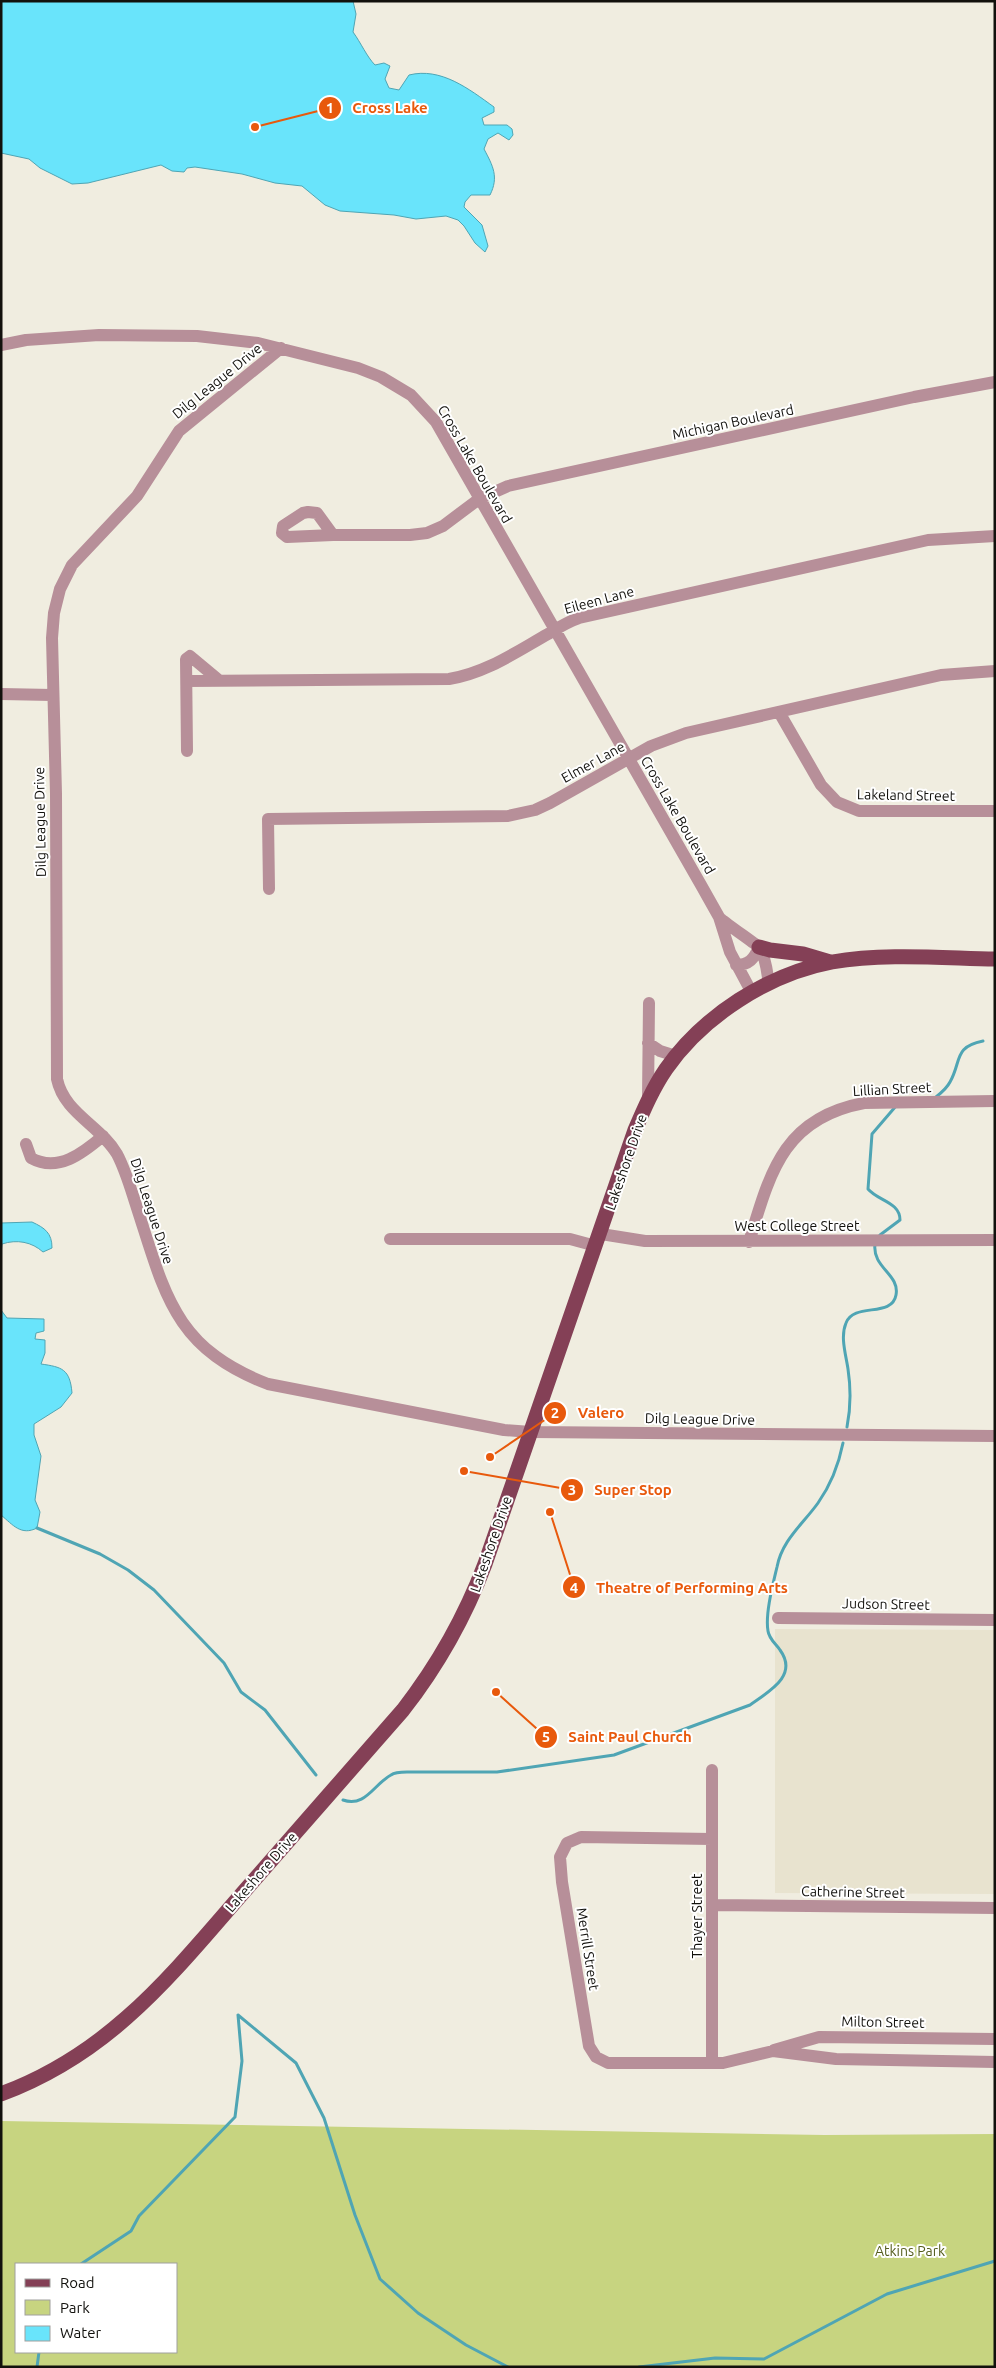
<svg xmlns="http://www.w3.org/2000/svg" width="996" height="2368" font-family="Ubuntu,sans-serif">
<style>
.built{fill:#e8e3cf}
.green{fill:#c7d480;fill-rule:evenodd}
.water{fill:#69e4fb;stroke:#4fa5b4}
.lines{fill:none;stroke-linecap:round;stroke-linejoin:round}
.stream{stroke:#4fa5b4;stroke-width:3}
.minor{stroke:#b78f99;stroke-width:12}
.major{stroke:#844056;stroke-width:15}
.labels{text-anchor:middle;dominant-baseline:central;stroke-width:4;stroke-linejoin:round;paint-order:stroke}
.street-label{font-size:14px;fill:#12110d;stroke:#fff}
.park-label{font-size:14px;fill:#555d1d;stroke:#fff}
.leader{fill:none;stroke:#e8590c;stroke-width:2}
.callout-dot{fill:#e8590c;stroke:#fff;stroke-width:2}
.mark-label{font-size:15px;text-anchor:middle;font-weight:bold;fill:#fff}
.callout-label{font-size:15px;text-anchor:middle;font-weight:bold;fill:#e8590c;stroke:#fff;stroke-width:4;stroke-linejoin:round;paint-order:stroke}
</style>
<rect width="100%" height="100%" fill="#f0ede0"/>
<path class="built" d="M775,1629L995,1630V1894L775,1893Z"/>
<path class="green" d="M1,2121L825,2135L995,2134V2367H1ZM16,2264H176V2352H16Z"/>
<path class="water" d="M1,1H353L356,14L353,32C361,43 367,57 375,65L384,63L390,66L385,79L389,88L399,90L409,75C441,67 469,89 494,107V112L482,118L484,125H507L512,129L513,135L509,140L498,133L488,139L484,149C493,166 499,177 490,195H471L465,202L464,207L482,225L488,246L485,252L475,243L464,226L458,220L446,216L416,219L394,215L340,211L325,205L302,186L275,183L242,174L195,167L187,168L184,172L172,171L161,165L88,183L72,184L40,168L29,159L1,153Z
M32,1222C45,1228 52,1233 52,1248L43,1252C32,1242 17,1239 2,1244L1,1254V1223Z
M1,1310L7,1318L44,1319V1331L36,1333L35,1339L45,1340V1353L41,1364C62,1367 70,1369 72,1393L61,1407L34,1424V1435L41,1456L35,1500L40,1512L37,1528C21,1536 13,1525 1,1515Z"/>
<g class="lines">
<path class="stream" d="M936,1097C941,1093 947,1088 950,1082C962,1061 953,1047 983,1041
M880,1235L900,1220C900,1202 878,1201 868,1189L872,1134L896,1106
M847,1427C851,1407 851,1389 848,1369C846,1355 840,1337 846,1323C854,1302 892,1318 896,1295C900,1274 872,1268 875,1244
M37,1528L100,1554L128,1570L154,1590L224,1663L241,1692L265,1710L316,1775
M343,1800C365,1808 374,1784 391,1775C395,1772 402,1772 407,1772H497L614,1755L750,1705C768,1692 799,1676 780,1650C776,1644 769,1639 768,1631C765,1614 773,1584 777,1567C782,1540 803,1524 818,1503C830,1486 839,1463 843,1443
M238,2015L296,2063L324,2118L355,2215L380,2279L418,2313L466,2345L508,2367
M81,2264L131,2231L139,2216L235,2117L242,2061L238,2015
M37,2367L39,2352
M639,2367L715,2358L764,2359L887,2294L995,2261"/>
<path class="minor" d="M1,345L26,340L99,335L197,336L258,343L358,368L381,377L411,395L436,422L701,885L719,917L730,952L752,993
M281,348L179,431L137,496L72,565L60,589L54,613L52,638L56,794L57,1079C64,1113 100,1125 117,1154C126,1171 131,1190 137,1208C165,1294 174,1348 268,1384L504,1430L531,1432L995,1436
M308,512L317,513L333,535L287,537L282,533L283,526L303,513Z
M333,535H410L427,533L443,526L479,499L508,486L914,397L995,382
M187,681L449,679C486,673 516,652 548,634C558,628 567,622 579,618L928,540L995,536
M1,694L52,695
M779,712L821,785L837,802L859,811H995
M187,751L186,659L190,656L220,681
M269,889L268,819L508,816L535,810L550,803L651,746L686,733L941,675L995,671
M721,919C728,925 757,945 760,948C766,958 767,972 769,984
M736,965C749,965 754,959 759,947
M648,1043L660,1051L676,1056
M648,1100L649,1003
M26,1144L31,1158C58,1173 83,1153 103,1136
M601,1234L645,1241L995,1240
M390,1239H570L596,1246
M749,1242C770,1173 783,1118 864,1103L995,1101
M778,1618L995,1620
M712,1770V2063
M712,1839L581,1837L567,1843L560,1857L562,1882L589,2046L596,2057L608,2063H723L773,2051L836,2059L995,2062
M712,1905L995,1908
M774,2050L819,2037L995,2039"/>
<path class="major" d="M759,947L770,950L803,954L830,962
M1,2094C112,2053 173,1973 248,1887C300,1828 351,1769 403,1710C438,1665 465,1617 485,1564L635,1130C644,1109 653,1088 666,1069C703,1016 768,974 832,962C885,953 941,958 995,959"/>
</g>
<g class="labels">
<g class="street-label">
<text transform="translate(217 381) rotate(-39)">Dilg League Drive</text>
<text transform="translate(733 422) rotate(-12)">Michigan Boulevard</text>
<text transform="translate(475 464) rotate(60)">Cross Lake Boulevard</text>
<text transform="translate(599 600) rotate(-15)">Eileen Lane</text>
<text transform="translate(593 762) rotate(-29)">Elmer Lane</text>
<text transform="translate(906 795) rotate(1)">Lakeland Street</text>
<text transform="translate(678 815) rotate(60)">Cross Lake Boulevard</text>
<text transform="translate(40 822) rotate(-91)">Dilg League Drive</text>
<text transform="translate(892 1089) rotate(-3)">Lillian Street</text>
<text transform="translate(626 1162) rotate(-71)">Lakeshore Drive</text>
<text transform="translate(152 1211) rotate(72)">Dilg League Drive</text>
<text x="797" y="1226">West College Street</text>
<text transform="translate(700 1419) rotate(1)">Dilg League Drive</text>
<text transform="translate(491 1544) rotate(-71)">Lakeshore Drive</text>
<text transform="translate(886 1604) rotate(1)">Judson Street</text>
<text transform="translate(261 1872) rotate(-49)">Lakeshore Drive</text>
<text transform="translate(853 1892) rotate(1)">Catherine Street</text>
<text transform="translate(697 1916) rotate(-90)">Thayer Street</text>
<text transform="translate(588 1949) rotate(81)">Merrill Street</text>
<text transform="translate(883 2022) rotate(1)">Milton Street</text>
</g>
<g class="park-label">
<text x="910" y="2251">Atkins Park</text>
</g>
</g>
<path class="leader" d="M255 127L330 108M490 1457L555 1413M464 1471L572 1490M550 1512L574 1587M496 1692L546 1737"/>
<g class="callout-dot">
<circle cx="255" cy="127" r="5"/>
<circle cx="490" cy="1457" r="5"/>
<circle cx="464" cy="1471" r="5"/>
<circle cx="550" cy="1512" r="5"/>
<circle cx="496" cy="1692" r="5"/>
<circle cx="330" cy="108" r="12"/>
<circle cx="555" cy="1413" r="12"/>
<circle cx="572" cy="1490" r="12"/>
<circle cx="574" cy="1587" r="12"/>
<circle cx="546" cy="1737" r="12"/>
</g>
<g class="mark-label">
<text x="330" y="113">1</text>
<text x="555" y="1418">2</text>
<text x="572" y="1495">3</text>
<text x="574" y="1593">4</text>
<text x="546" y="1742">5</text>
</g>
<g class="callout-label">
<text x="390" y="113">Cross Lake</text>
<text x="601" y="1418">Valero</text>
<text x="633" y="1495">Super Stop</text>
<text x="692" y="1593">Theatre of Performing Arts</text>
<text x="630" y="1742">Saint Paul Church</text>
</g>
<rect width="996" height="2368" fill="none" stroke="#12110d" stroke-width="5"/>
<rect x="15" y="2263" width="162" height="90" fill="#ffffff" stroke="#a0a09e"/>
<rect x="25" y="2279" width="25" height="8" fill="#844056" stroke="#a0a09e"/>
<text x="60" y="2288" font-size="15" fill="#12110d">Road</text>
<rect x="25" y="2300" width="25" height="15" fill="#c7d480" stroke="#a0a09e"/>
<text x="60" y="2313" font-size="15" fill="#12110d">Park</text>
<rect x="25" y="2326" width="25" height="15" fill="#69e4fb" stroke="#a0a09e"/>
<text x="60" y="2338" font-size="15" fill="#12110d">Water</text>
</svg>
